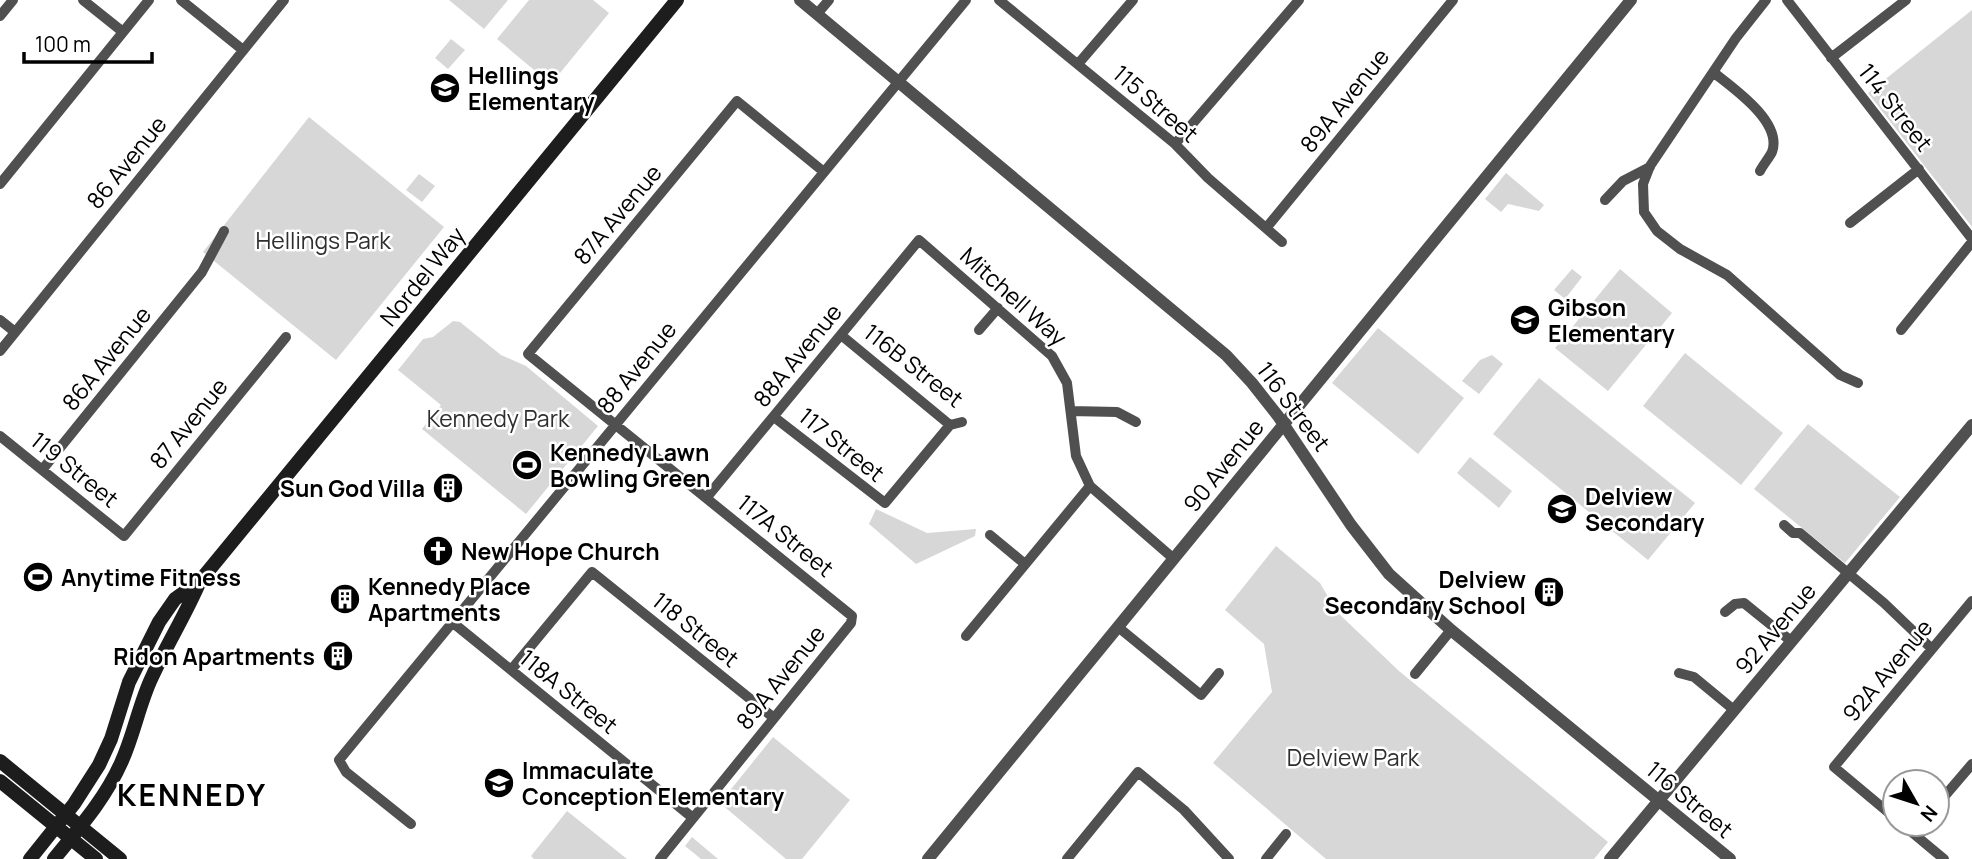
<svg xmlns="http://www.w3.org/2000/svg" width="1972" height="859" font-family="Manrope,sans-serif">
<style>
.green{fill:#d7d7d7}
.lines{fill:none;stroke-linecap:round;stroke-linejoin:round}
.minor{stroke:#505050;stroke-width:10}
.tertiary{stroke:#505050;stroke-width:12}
.secondary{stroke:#1d1d1d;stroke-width:14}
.labels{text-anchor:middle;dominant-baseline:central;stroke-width:5;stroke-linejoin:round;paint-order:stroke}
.poi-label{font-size:23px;font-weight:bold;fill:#000;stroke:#fff;text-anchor:start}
.street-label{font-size:23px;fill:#000;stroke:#fff}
.park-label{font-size:23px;fill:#2e2e2e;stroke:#fff}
.district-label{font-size:30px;font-weight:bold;letter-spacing:2px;fill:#000;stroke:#fff}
</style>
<rect width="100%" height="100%" fill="#fff"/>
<path class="green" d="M449,0H508L484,29Z
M529,0H593L609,13L551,84L497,39Z
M1972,10V227L1868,93Z
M451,39L465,50L448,69L435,58Z
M309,117L444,227L336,360L203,252Z
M1506,173L1544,205L1539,211L1508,204L1501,212L1485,199Z
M419,174L435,186L422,202L406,190Z
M1572,269L1582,277L1565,299L1554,290Z
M1620,269L1672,313L1608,391L1555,348Z
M453,321L460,322L501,355L526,366L598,426L526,514L422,429L441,405L398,370L423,339L433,337Z
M1378,328L1464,398L1418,454L1332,383Z
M1685,353L1783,433L1741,485L1643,406Z
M1492,355L1503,364L1479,394L1462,381L1480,360Z
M1539,378L1695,503L1648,560L1493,434Z
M1808,424L1900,497L1845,563L1754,489Z
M1470,457L1512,491L1499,508L1457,473Z
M876,509L927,533L976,529L975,536L916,564L869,524Z
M1276,546L1320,583L1337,612L1399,671L1608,842L1594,859H1326L1213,763L1272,692L1264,644L1225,610Z
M773,737L850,800L802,859H786L720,803Z
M567,811L627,859H534L531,856Z
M692,837L718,859H701L685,846Z"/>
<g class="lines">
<path class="minor" d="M83,0L123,32
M181,0L243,50
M999,0L1175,144L1208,178L1282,242
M1766,0L1736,38L1650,166L1643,184L1644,212L1657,231L1680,249L1727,275L1840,375L1858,383
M1787,0L1972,239
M817,14L829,0
M0,16L13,0
M1831,58L1906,0
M1078,64L1133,0
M1713,72C1733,88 1783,122 1772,152C1769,158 1763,165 1760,171
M1175,144L1299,0
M0,184L149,0
M1605,200L1623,181L1650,167
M1850,223L1919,169
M1267,227L1453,0
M0,320L15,332
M979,330L998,308
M1901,330L1972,242
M841,335L950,425L962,422
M0,351L284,0
M1071,411L1117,412L1136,422
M774,417L885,503L950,425
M0,436L124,536L286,337
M42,470L202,272L224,231
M707,497L919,240L1052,356L1067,383L1076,456L1090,486L1174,559
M1784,525L1793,533H1800L1884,603L1932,649
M990,535L1025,564
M1725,612L1735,604L1744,603L1791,641
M452,622L693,818
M1118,627L1201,695L1219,673
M966,636L1090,486
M511,670L592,572L774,718
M1679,673L1694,677L1734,710
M1415,674L1451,630
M1937,805L1972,764
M1895,818L1834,767L1972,601
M411,824L346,772L339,760L966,0
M1902,824L1944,859
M660,859L851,623L852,616L528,354L737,101L824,172
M1067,859L1138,772L1184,810L1229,859
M1266,859L1286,834"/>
<path class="tertiary" d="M800,0L1226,355L1252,383L1278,416L1351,525L1389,574L1451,630L1730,859
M928,859L1631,0
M1610,859L1972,425"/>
<path class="secondary" d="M0,761L120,859
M0,781L96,859
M30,859L74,804L99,765L111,739L129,682L159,622L175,599L200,581L677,0
M54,859C79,828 105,799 121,763C134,735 139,704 152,677C167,644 186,614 200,581"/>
</g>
<defs>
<g id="school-disc" transform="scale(1.575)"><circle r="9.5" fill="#000" stroke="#fff"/><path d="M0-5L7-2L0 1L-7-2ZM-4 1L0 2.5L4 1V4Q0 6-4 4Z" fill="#fff"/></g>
<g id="stadium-disc" transform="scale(1.575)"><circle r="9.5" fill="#000" stroke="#fff"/><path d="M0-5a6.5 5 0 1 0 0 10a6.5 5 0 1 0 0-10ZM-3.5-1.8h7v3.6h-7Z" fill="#fff"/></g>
<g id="building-disc" transform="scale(1.575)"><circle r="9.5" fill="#000" stroke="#fff"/><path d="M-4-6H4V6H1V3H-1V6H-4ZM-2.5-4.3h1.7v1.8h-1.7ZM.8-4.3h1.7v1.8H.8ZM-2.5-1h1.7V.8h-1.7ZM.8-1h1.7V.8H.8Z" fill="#fff"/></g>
<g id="church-disc" transform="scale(1.575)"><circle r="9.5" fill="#000" stroke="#fff"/><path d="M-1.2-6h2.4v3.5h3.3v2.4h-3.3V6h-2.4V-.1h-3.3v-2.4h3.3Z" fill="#fff"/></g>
</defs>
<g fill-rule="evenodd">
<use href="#school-disc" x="445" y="88"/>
<use href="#school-disc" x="1525" y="320"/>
<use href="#stadium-disc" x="527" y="465"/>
<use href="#building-disc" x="448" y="488"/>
<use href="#school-disc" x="1562" y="509"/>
<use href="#church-disc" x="438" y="551"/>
<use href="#stadium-disc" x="38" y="577"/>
<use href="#building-disc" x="1549" y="592"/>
<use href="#building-disc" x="345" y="599"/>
<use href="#building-disc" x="338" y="656"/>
<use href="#school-disc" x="499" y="783"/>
</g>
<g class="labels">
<g class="poi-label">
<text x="468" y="75">Hellings<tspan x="468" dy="26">Elementary</tspan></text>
<text x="1548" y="307">Gibson<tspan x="1548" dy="26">Elementary</tspan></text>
<text x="550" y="452">Kennedy Lawn<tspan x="550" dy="26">Bowling Green</tspan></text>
<text x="425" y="488" text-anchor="end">Sun God Villa</text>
<text x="1585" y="496">Delview<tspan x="1585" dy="26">Secondary</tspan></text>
<text x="461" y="551">New Hope Church</text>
<text x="61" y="577">Anytime Fitness</text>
<text x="1526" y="579" text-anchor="end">Delview<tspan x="1526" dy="26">Secondary School</tspan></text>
<text x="368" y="586">Kennedy Place<tspan x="368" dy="26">Apartments</tspan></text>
<text x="315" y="656" text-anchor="end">Ridon Apartments</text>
<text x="522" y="770">Immaculate<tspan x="522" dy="26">Conception Elementary</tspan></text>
</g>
<g class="street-label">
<text transform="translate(1344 100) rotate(-51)">89A Avenue</text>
<text transform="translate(1156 103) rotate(41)">115 Street</text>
<text transform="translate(1896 107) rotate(52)">114 Street</text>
<text transform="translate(126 162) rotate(-51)">86 Avenue</text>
<text transform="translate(617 214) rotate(-50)">87A Avenue</text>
<text transform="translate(422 276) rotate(-51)">Nordel Way</text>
<text transform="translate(1014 296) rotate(42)">Mitchell Way</text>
<text transform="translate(797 355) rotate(-51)">88A Avenue</text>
<text transform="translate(106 358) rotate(-51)">86A Avenue</text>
<text transform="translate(914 365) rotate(38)">116B Street</text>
<text transform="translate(636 367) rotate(-51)">88 Avenue</text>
<text transform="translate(1294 406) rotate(53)">116 Street</text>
<text transform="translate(188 423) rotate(-51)">87 Avenue</text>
<text transform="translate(842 444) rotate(39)">117 Street</text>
<text transform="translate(1223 465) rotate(-51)">90 Avenue</text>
<text transform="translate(75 469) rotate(39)">119 Street</text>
<text transform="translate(786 535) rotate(39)">117A Street</text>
<text transform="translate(1775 628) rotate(-50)">92 Avenue</text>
<text transform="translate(696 629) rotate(39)">118 Street</text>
<text transform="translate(1887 670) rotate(-50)">92A Avenue</text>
<text transform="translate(780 677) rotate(-51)">89A Avenue</text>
<text transform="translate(569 691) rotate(39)">118A Street</text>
<text transform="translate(1690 799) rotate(40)">116 Street</text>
</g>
<g class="park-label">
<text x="323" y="240">Hellings Park</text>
<text x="498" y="418">Kennedy Park</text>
<text x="1353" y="757">Delview Park</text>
</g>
<g class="district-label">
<text x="192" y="794">KENNEDY</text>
</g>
</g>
<g transform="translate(1916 803) rotate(129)"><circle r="33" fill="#ffffff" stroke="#999999" stroke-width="2"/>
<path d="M0-5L12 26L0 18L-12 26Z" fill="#000000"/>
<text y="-10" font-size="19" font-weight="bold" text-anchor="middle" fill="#000000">N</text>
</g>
<path d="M24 52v10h128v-10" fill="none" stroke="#000000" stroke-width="3.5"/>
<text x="35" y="52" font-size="21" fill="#000000" stroke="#ffffff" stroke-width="5" paint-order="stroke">100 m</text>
</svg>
